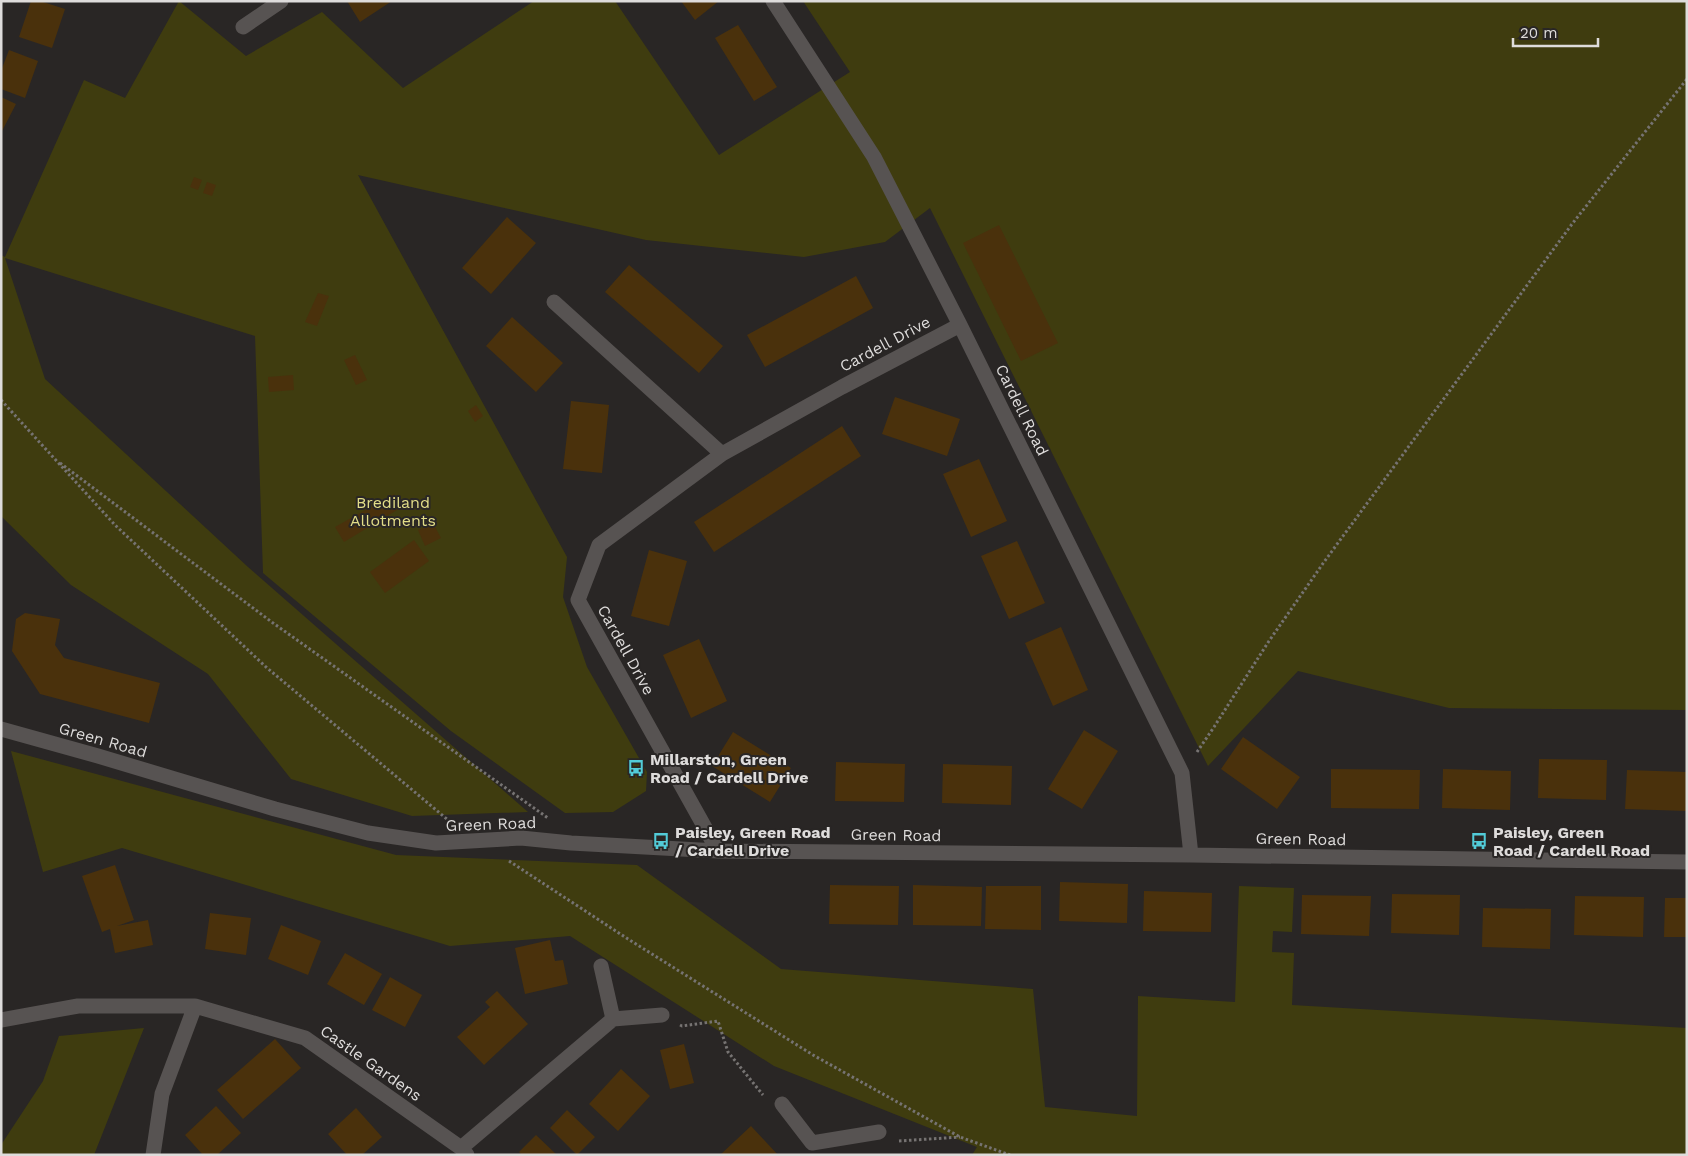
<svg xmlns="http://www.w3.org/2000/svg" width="1688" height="1156" font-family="'Work Sans',sans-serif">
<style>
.green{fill:#3f3c0f}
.building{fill:#4a310c}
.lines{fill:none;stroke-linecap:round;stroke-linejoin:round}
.path{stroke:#767372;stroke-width:3;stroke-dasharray:2.5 2.5;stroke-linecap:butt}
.street{stroke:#575352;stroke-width:15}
.labels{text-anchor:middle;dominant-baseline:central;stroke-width:4;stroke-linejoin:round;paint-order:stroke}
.street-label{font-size:16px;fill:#dedcdb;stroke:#292625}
.park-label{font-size:16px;fill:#e2dd88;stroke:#292625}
.poi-label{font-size:16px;font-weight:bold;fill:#dedcdb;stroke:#292625;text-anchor:start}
</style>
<rect width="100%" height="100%" fill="#292625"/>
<path class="green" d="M179,1L246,56L322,12L403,88L534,1H615L719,155L850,72L803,1H1687V710L1449,708L1298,671L1208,766L930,208L885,242L804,257L646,240L358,175L567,557L563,597L587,667L647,772L646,791L613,812L565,813L451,731L263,573L255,336L5,258L45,379L248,567L528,812L412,816L291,779L208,674L71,585L1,516V255L5,257L84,80L125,98Z
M11,751L396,855L637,865L781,969L1033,989L1045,1107L1137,1116L1138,996L1235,1002L1239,886L1294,888L1292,932L1273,931L1272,952L1294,953L1292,1005L1687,1028V1155H972L977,1147L774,1066L570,936L450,946L122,848L43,872Z
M144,1028L94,1155H1V1145L43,1081L59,1036Z"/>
<path class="building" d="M31,1H40L65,9L52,48L19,37Z
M347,1H392L360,22Z
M681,1H719L695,20Z
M738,25L777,87L754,101L715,38Z
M9,50L38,61L25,98L1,89V71Z
M1,97L16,104L1,133Z
M194,177L202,180L198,190L190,187Z
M207,182L216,185L212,196L203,193Z
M507,217L536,243L491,294L462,268Z
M999,225L1058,343L1021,361L963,243Z
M629,265L723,346L699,373L605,292Z
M856,276L873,308L765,367L747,335Z
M318,293L329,296L317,326L305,322Z
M512,317L563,363L536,392L486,346Z
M355,355L367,380L356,385L344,360Z
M293,375L294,390L269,392L268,377Z
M895,397L960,419L947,456L882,434Z
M571,401L609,405L602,473L563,469Z
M476,405L483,416L475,422L468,411Z
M842,426L861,456L714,552L694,522Z
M979,459L1007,521L971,537L943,474Z
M394,494L402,507L344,542L335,527Z
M433,523L441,538L425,546L418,530Z
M414,540L429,561L385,593L370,572Z
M1017,541L1045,603L1009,619L981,556Z
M649,550L687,561L669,626L631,616Z
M25,613L60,619L55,645L64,658L160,683L149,723L40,694L12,651L16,619Z
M1061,627L1088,690L1053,706L1025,643Z
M699,639L727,701L691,718L663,655Z
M1084,730L1118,751L1082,809L1048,789Z
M733,732L791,768L770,802L712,766Z
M1243,737L1300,777L1277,809L1221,769Z
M1539,759L1607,760L1606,800L1538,798Z
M836,762L905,764L904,802L835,801Z
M943,764L1012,766L1011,805L942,803Z
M1331,769L1420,770L1419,809L1331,808Z
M1443,769L1511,771L1510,810L1442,808Z
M1627,770L1687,772V811L1625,809Z
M115,865L134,920L117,926L148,920L153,945L115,953L110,929L102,932L82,876Z
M1060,882L1128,884L1127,923L1059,921Z
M830,885L899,886L898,925L829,924Z
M913,885L982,887L981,926L913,925Z
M986,886H1041V930L985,929Z
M1144,891L1212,893L1211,932L1143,931Z
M1392,894L1460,895L1459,935L1391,933Z
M1302,895L1371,896L1369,936L1301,934Z
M1575,896L1644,897L1643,937L1574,935Z
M1665,898H1687V937H1664Z
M1483,908L1551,909L1550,949L1482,947Z
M210,913L251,918L246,955L205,949Z
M281,925L321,941L308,975L268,959Z
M550,940L555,961L563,960L568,984L525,994L515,948Z
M345,953L382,974L364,1005L327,984Z
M390,977L422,995L405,1027L372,1010Z
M497,991L528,1024L484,1065L457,1037L490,1007L485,1002Z
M275,1039L301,1068L243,1119L217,1090Z
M684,1044L694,1083L670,1089L660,1050Z
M621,1069L650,1096L618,1131L589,1104Z
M216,1106L241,1133L217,1155H203L185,1135Z
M356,1108L382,1137L362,1155H347L328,1134Z
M567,1110L595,1137L577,1155L550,1128Z
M751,1126L778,1155H720Z
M536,1135L557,1155H522L519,1152Z"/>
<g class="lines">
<path class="path" d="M1,400L115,525L266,667L448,820
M60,463L273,623L548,818
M1197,752L1214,727L1269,641L1324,562L1572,224L1687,79
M509,861L628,939L813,1055L960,1137L1010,1155
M680,1025L682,1026L718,1021L728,1052L763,1095
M899,1141L960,1137"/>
<path class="street" d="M773,1L874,157L960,325L1182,773L1191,855
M243,27L281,1
M554,302L722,454
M1,729L98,756L275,809L368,833L436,843L521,838L571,843L718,851L1191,855L1687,862
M718,851L578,600L599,545L722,454L842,387L960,325
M601,966L613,1019
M1,1020L78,1006H195L305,1038L461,1148L467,1155
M782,1104L812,1143L879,1132
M461,1148L613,1019L662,1015
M153,1155L162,1094L195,1006"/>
</g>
<defs>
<g id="bus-bare" transform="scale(1.35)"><path d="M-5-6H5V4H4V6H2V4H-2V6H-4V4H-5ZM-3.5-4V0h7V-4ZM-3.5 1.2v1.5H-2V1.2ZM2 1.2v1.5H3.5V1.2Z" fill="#52cbd8" stroke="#292625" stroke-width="2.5" paint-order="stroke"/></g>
</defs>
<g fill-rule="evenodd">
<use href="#bus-bare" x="636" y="768"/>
<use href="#bus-bare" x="661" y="841"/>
<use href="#bus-bare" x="1479" y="841"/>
</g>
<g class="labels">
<g class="street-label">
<text transform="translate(885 344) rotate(-28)">Cardell Drive</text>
<text transform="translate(1022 410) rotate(64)">Cardell Road</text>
<text transform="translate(626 650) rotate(61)">Cardell Drive</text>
<text transform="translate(103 740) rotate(16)">Green Road</text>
<text transform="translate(491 824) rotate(-2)">Green Road</text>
<text transform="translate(896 835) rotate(1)">Green Road</text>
<text transform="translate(1301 839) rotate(1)">Green Road</text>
<text transform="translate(371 1063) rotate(35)">Castle Gardens</text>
</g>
<g class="park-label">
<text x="393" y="502">Brediland<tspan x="393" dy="18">Allotments</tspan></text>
</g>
<g class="poi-label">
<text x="650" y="759">Millarston, Green<tspan x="650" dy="18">Road / Cardell Drive</tspan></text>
<text x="675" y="832">Paisley, Green Road<tspan x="675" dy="18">/ Cardell Drive</tspan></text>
<text x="1493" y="832">Paisley, Green<tspan x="1493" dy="18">Road / Cardell Road</tspan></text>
</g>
</g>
<rect width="1688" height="1156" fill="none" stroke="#dedcdb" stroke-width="5"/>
<path d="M1513 38v8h85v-8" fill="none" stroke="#dedcdb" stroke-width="2.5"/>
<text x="1520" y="38" font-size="15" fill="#dedcdb" stroke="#292625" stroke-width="4" paint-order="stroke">20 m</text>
</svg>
